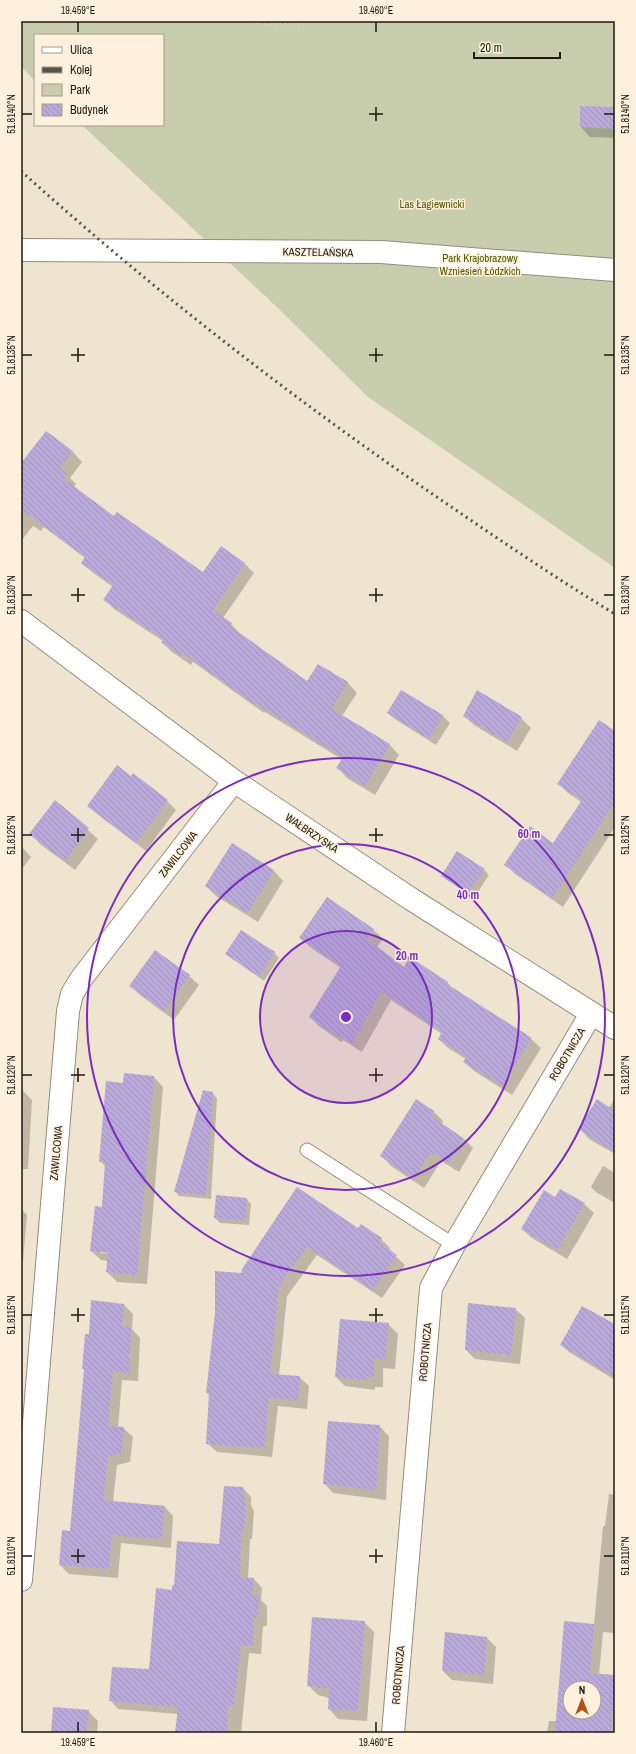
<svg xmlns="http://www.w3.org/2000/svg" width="636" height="1754" font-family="'Archivo Narrow',sans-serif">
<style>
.forest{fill:url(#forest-crowns)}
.park{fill:#c8cdad}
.shadow{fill:#0003;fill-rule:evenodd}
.building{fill:url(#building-back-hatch);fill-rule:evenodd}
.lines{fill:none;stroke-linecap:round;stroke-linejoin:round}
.service-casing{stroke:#968c79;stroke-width:15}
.minor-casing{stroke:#968c79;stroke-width:24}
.service{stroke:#fff;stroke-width:13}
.minor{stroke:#fff;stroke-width:22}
.rail{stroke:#575146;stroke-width:3;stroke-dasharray:2 4;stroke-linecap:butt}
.ticks{fill:none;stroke:#1d1912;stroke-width:1.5}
.ring{fill:none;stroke:#7b2cbf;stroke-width:2}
.labels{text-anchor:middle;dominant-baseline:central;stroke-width:3;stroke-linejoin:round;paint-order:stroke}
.park-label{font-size:11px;fill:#545a00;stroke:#fdf1dd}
.street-label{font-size:11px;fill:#1d1912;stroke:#fdf1dd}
.centre{fill:#7b2cbf;stroke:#fdf1dd;stroke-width:2}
.ring-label{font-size:12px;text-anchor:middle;font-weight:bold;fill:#7b2cbf;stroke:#fdf1dd;stroke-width:3;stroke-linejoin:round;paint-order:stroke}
.neatline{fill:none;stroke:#1d1912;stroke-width:1.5}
.ticks-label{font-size:10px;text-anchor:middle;fill:#1d1912}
</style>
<defs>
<pattern id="forest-crowns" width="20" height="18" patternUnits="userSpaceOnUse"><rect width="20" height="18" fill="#c8cdad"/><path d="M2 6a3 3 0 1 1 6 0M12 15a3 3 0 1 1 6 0" fill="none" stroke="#abaf94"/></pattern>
<pattern id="building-back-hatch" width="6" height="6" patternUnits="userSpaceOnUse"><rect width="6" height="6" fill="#baaadc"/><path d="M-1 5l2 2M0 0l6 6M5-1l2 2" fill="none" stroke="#9f92bc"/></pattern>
</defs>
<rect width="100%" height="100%" fill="#efe4d0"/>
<path class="forest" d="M241,21H299L298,30Z"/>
<path class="park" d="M28,21H241L298,30L299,21H615V568L368,397L279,309L82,125H163V35H35V81L21,66V22Z"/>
<path class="shadow" d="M615,109V138L590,137L581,127Z
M46,432L73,452L82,462L70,478L76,484L74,487L114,518L203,573L221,547L245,564L254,573L223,618L231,624L240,634L308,682L318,665L348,683L357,693L342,716L390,745L399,755L375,795L347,778L338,768L343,760L265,712L264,713L193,662L191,665L172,652L162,642L163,641L114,609L104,599L113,587L92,572L82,563L85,558L44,527L41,531L33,526L21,541V465Z
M402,691L443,716L450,723L436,745L395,719L388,713Z
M477,692L521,718L531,728L517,751L474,725L464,716Z
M615,732V827L563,907L515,874L505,864L554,844L581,802L568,793L558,783Z
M55,801L98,839L75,870L40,844L31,834Z
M167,801L176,810L146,851L97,814L88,806Z
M232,845L274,871L283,881L258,922L216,896L206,886Z
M21,846L31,857L21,870Z
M484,870L489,875L474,898L442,876Z
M373,929L383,939L376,948L404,968L410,958L448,983L453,989L531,1039L541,1048L512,1095L474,1071L464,1062L466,1059L448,1048L439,1039L442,1034L391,1000L362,1052L343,1040L341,1042L319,1026L310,1017L341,968L310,947L301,938Z
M274,953L279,958L264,981L227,954Z
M189,976L199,985L174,1020L140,995L130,986Z
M154,1077L163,1087L147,1284L117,1282L107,1272L108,1261L101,1260L91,1251L102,1208L106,1167L100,1161L124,1084ZM100,1251L113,1252V1254L100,1253Z
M21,1091H23L32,1100L28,1169H21Z
M212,1093L217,1098L211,1199L179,1196L175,1191Z
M614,1100H615V1154L589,1139L580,1129L609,1108Z
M434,1112L443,1121L442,1124L463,1138L473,1148L459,1172L441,1161L424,1188L391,1166L382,1156Z
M603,1166L615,1173V1203L596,1192L591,1187Z
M555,1198L584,1204L594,1213L567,1259L532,1238L522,1229Z
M247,1199L251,1204L249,1225L220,1223L215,1218Z
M21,1209L27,1215L23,1261H21Z
M359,1229L381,1239L390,1248L389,1250L405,1265L382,1298L317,1255L287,1296L279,1375L299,1377L309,1386L307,1409L278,1406L272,1457L217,1452L207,1443L210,1396L207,1393L243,1269Z
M124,1305L133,1314L132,1329L140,1338L138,1381L122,1380L118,1428H123L133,1437L130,1462L117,1465L113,1502L164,1506L173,1516L171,1548L121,1543L118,1578L69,1574L60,1565L71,1532L85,1370L83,1368L89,1335Z
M515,1309L525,1318L520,1364L475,1359L466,1350Z
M388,1324L398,1334L395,1369L383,1368V1387H375V1390L345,1386L336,1377Z
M615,1340V1380L569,1352L561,1345Z
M379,1426L389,1436L386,1500L333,1493L324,1483Z
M243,1488L251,1497V1505L254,1511L252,1539H250L248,1579H254L262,1588L261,1600L267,1606V1626H263L261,1654L249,1653L241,1733H176L178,1714L118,1709L110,1700L150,1670L173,1591L220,1545Z
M609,1494L615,1495V1633L603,1632L599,1675L615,1677V1733H547L549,1721H556L565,1622L594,1625L603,1526H605ZM570,1688H594V1712H570Z
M364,1622L374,1632L367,1721L338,1719L329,1709V1698L318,1695L308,1685Z
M487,1638L496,1647L493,1684L452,1680L443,1671Z
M88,1711L98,1721L97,1733H52Z"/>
<path class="building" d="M580,106L615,107V129L580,127Z
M46,431L73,451L60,468L67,474L64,479L114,516L117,512L203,572L221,546L245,563L213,610L232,623L230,626L307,681L318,664L348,682L332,709L390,744L365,786L336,768L343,757L255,703L254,704L183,653L181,656L161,642L164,639L103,600L113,585L81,563L85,557L21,509V463Z
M401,690L443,715L429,739L387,713Z
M477,690L522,717L507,742L463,716Z
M599,720L615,731V802L552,898L504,865L530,826L553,843L582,800L557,784Z
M117,765L131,776L133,773L168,800L136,843L87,806Z
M55,800L89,828L65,861L29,834Z
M232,843L274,870L248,913L205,886Z
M457,851L485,869L468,894L441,876Z
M327,897L374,929L367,939L404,967L410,957L448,982L447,984L532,1038L502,1086L463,1062L466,1057L438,1039L442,1032L381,991L352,1044L333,1032L332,1033L309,1017L341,966L299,938Z
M241,930L275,952L259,977L225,954Z
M155,950L190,975L164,1011L129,986Z
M124,1073L154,1076L137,1275L106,1272L108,1253L90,1251L95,1206L102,1207L105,1162H99L106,1081L123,1083Z
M203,1090L213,1092L206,1195L174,1192Z
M416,1099L434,1111L431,1116L463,1138L449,1163L431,1152L414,1179L380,1156Z
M597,1099L615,1111V1152L578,1129Z
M297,1187L358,1228L361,1224L382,1238L379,1242L397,1255L373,1290L307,1247L279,1286L270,1374L300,1376L298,1400L269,1398L264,1448L206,1444L209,1393H206L215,1313V1271L241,1273L242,1269Z
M560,1189L585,1203L557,1250L521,1229L544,1190L555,1197Z
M216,1195L247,1198L245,1221L214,1218Z
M91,1300L124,1304L122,1326L131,1327L129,1373L113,1371L108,1426L124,1427L121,1453L108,1456L103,1500L164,1506L162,1539L112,1535L109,1569L59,1565L62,1530L70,1531L84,1369H82L85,1334H89Z
M468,1303L516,1308L511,1355L465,1350Z
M582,1306L615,1324V1377L560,1345Z
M340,1319L389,1323L385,1360L374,1359V1377H366L365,1380L335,1377Z
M328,1421L380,1425L376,1490L323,1484Z
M224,1486L243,1487V1497H245L244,1501H246L244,1531L241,1530L240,1577L254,1578L252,1596H259L258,1618H254L253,1646L241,1645L234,1706L228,1705L227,1733H175L178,1707L109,1701L112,1667L149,1669L156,1588L172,1590V1585L174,1586L177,1541L219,1544Z
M312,1617L365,1621L358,1711L328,1709L329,1688H318V1687L307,1686Z
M564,1621L594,1624L590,1673L615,1675L611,1733H555ZM570,1688H594V1712H570Z
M445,1632L487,1637L484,1675L442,1671Z
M53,1707L89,1710L86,1733H51Z"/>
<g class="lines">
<g class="service-casing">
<path id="service" d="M307,1150L454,1245"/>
</g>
<g class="minor-casing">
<path id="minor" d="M21,250L381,252L615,270
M21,621L234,781L411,899L615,1028
M21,1580L68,1011L72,994L81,979L234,781
M393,1733L431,1288L454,1245L591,1014"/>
</g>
<use href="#service" class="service"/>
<use href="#minor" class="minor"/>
<path class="rail" d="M21,171C156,293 300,404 450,506C504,543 559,580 615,614"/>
</g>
<path class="ticks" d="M78,22V32M376,22V32M376,107V121M22,114H32M369,114H383M604,114H614M78,348V362M376,348V362M22,355H32M71,355H85M369,355H383M604,355H614M78,588V602M376,588V602M22,595H32M71,595H85M369,595H383M604,595H614M78,828V842M376,828V842M22,835H32M71,835H85M369,835H383M604,835H614M78,1068V1082M376,1068V1082M22,1075H32M71,1075H85M369,1075H383M604,1075H614M78,1308V1322M376,1308V1322M22,1315H32M71,1315H85M369,1315H383M604,1315H614M78,1549V1563M376,1549V1563M22,1556H32M71,1556H85M369,1556H383M604,1556H614M78,1722V1732M376,1722V1732"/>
<circle cx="346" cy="1017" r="86" fill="#7b2cbf" fill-opacity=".12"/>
<g class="ring">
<circle cx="346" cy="1017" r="86"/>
<circle cx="346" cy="1017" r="173"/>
<circle cx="346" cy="1017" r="259"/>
</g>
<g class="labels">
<g class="park-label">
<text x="432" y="204">Las Łagiewnicki</text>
<text x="480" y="258">Park Krajobrazowy<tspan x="480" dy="13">Wzniesień Łódzkich</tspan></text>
</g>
<g class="street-label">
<text transform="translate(318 252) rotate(1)">KASZTELAŃSKA</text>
<text transform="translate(312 833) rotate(34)">WAŁBRZYSKA</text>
<text transform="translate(178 854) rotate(-52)">ZAWILCOWA</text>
<text transform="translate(567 1054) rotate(-59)">ROBOTNICZA</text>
<text transform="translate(56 1153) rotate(-85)">ZAWILCOWA</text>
<text transform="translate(425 1352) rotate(-85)">ROBOTNICZA</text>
<text transform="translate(398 1675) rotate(-85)">ROBOTNICZA</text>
</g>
</g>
<circle cx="346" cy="1017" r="6" class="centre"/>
<g class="ring-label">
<text x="529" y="838">60 m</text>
<text x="468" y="899">40 m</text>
<text x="407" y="960">20 m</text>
</g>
<rect width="636" height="1754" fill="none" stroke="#fdf1dd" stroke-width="44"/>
<rect x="34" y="34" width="130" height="92" fill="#fdf1dd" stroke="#a39b8c"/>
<rect x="42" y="47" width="20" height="6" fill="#ffffff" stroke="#a39b8c"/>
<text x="70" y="54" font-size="12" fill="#1d1912">Ulica</text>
<rect x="42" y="67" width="20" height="6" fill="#575146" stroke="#a39b8c"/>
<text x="70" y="74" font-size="12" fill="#1d1912">Kolej</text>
<rect x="42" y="84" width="20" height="12" fill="#c8cdad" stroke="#a39b8c"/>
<text x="70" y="94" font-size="12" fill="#1d1912">Park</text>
<rect x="42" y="104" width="20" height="12" fill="url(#building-back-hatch)" stroke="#a39b8c"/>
<text x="70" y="114" font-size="12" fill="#1d1912">Budynek</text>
<g transform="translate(582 1700)"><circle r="19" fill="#fdf1dd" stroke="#a39b8c"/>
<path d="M0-3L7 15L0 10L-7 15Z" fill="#b3501a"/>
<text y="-6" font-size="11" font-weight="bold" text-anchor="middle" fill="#1d1912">N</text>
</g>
<path d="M474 52v6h86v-6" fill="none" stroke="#1d1912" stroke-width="2"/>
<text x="480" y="52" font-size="12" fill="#1d1912" stroke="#fdf1dd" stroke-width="3" paint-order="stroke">20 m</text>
<rect x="22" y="22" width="592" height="1710" class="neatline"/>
<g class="ticks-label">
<text x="78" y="14">19.459°E</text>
<text x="376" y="14">19.460°E</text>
<text transform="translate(11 114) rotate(-90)" y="4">51.8140°N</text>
<text transform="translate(625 114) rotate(-90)" y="4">51.8140°N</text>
<text transform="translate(11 355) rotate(-90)" y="4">51.8135°N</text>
<text transform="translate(625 355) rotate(-90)" y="4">51.8135°N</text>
<text transform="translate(11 595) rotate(-90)" y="4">51.8130°N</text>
<text transform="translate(625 595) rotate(-90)" y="4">51.8130°N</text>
<text transform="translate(11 835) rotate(-90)" y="4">51.8125°N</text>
<text transform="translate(625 835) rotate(-90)" y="4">51.8125°N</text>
<text transform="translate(11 1075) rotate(-90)" y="4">51.8120°N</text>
<text transform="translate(625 1075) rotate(-90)" y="4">51.8120°N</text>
<text transform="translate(11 1315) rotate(-90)" y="4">51.8115°N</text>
<text transform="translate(625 1315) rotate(-90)" y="4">51.8115°N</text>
<text transform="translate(11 1556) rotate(-90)" y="4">51.8110°N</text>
<text transform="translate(625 1556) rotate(-90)" y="4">51.8110°N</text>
<text x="78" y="1746">19.459°E</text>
<text x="376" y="1746">19.460°E</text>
</g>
</svg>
